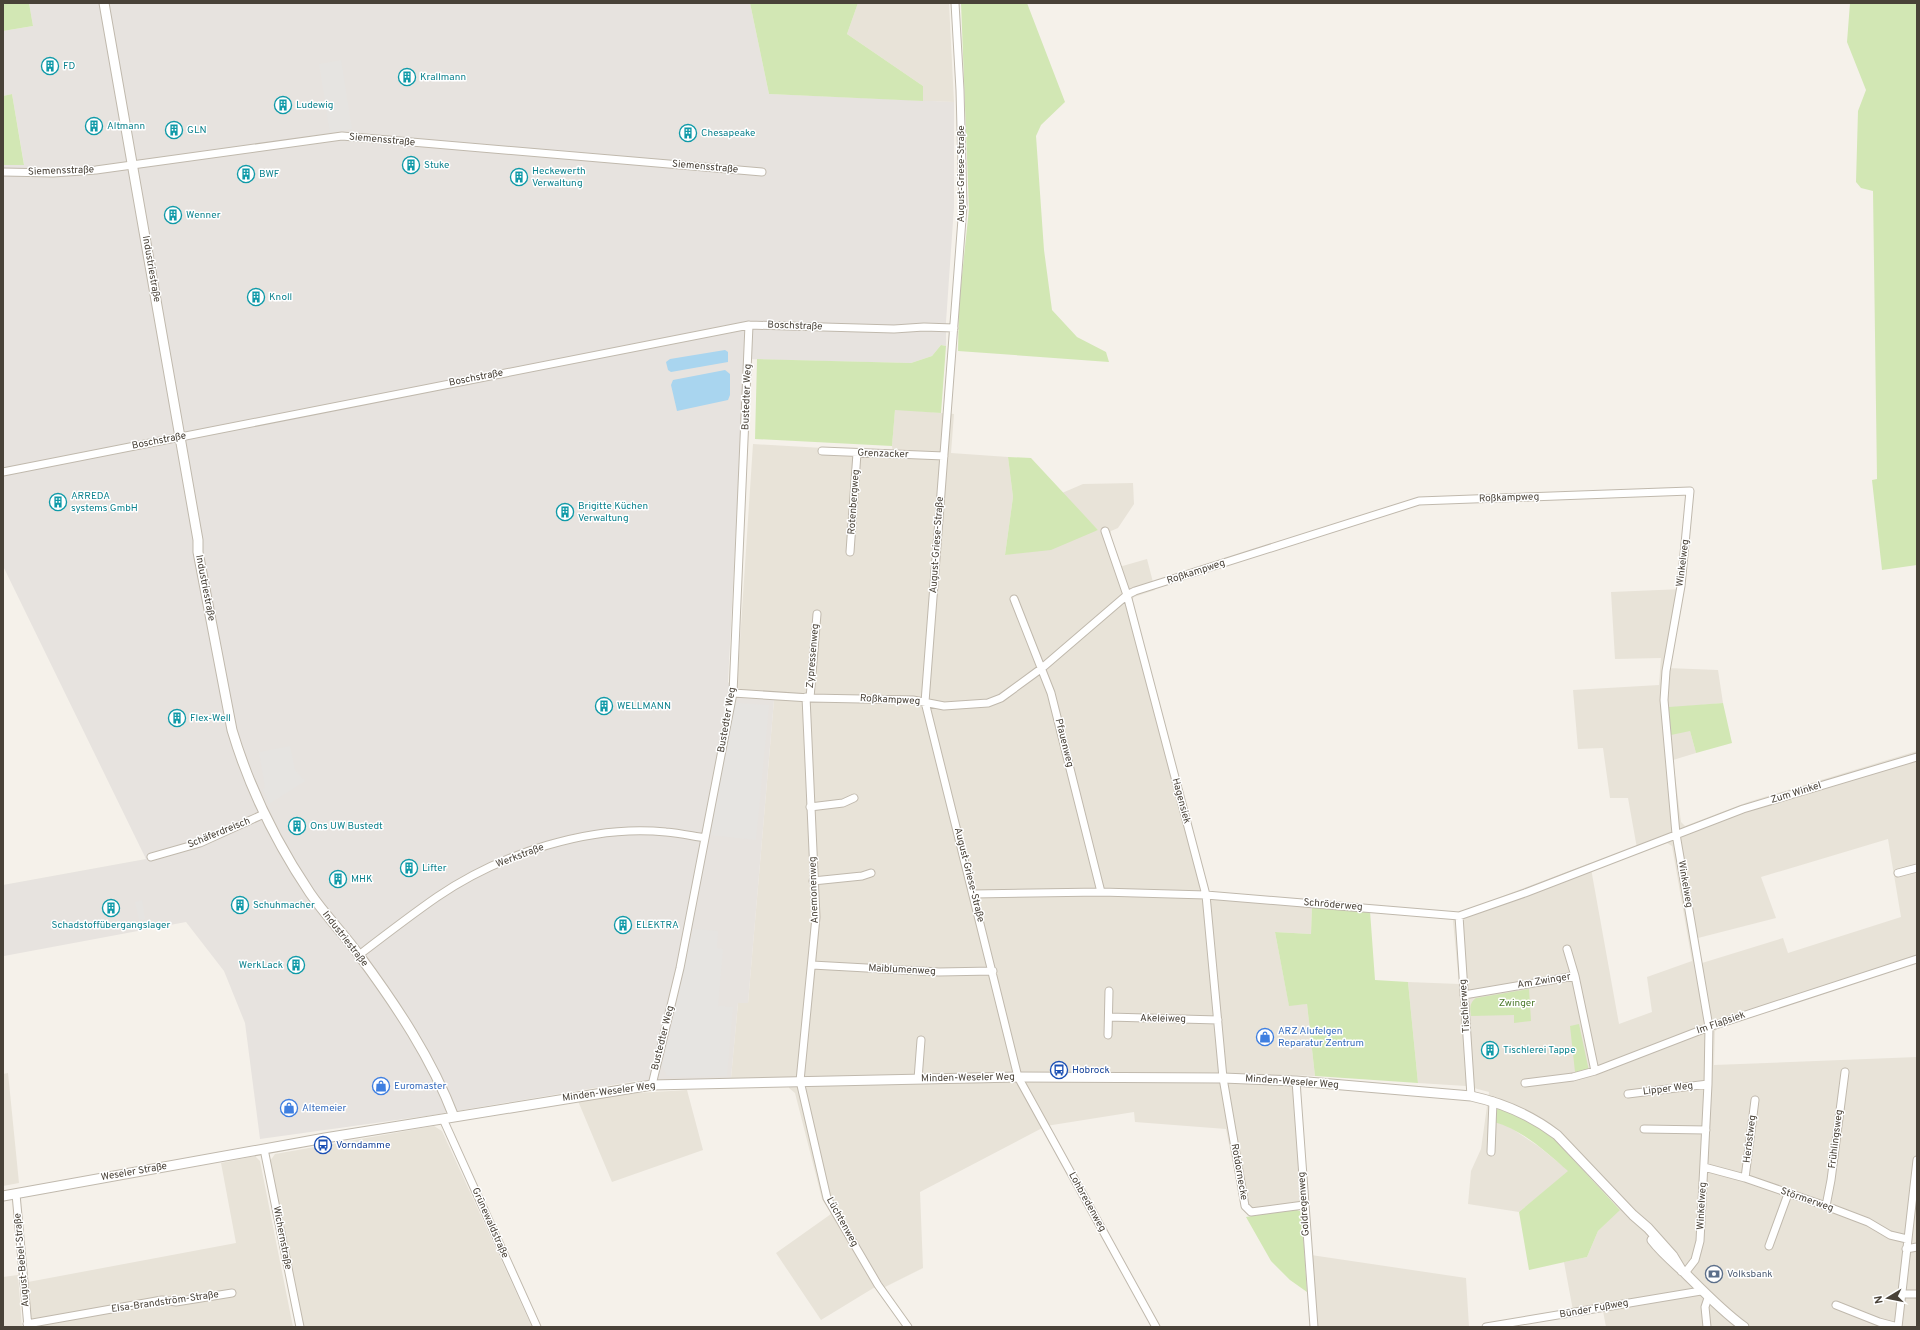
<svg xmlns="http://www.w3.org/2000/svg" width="1920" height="1330" font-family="Overpass,sans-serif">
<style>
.residential{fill:#e8e3d8;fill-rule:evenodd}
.industrial{fill:#e7e3df}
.green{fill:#d2e7b4}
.parking{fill:#e6e4e1}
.water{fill:#a9d5ef}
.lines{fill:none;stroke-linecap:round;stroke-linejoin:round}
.minor-casing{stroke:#c0b9ad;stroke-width:9}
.tertiary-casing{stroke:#c0b9ad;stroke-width:11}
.minor{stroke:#fff;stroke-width:7}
.tertiary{stroke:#fff;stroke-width:9}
.labels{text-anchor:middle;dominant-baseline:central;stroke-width:3;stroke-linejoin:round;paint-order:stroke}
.culture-label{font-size:10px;fill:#0d838f;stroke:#fff;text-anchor:start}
.street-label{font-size:10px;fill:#494238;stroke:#fff}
.park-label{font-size:10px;fill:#4c7a2c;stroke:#fff}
.shop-label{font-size:10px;fill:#366cbe;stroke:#fff;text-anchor:start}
.transit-label{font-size:10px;fill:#164399;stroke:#fff;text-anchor:start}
.service-label{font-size:10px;fill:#4e5e75;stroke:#fff;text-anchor:start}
</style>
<rect width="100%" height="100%" fill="#f5f1ea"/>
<path class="residential" d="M858,3H949L954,102L923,101V86L847,34Z
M895,409L954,414L951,453L1008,457L1013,497L1005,555L1098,530L1062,493L1083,484L1133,483L1134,504L1118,528L1111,531L1110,536L1119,567L1147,559L1155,590L1134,597L1132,600L1208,897L1312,905L1311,934L1275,932L1289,1005L1307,1004L1315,1076L1292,1075L1302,1199L1299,1202L1242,1210L1226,1129L1135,1122L1134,1112L1046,1126L920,1192L923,1268L883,1288L880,1284L821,1320L776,1253L831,1214L822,1199L795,1093L789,1088V1077L731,1078L738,1003H748L774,700L743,698L737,686L753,444L893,452L892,446Z
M1683,589L1667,668L1718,670L1723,703L1669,708L1690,731L1696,753L1673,760L1681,822L1685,826L1748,802L1917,751V963L1722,1025L1715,1031L1714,1065L1917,1057V1327H1606L1603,1311L1574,1316L1564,1262L1587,1257L1598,1231L1620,1209L1578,1163L1555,1140L1534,1124L1495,1122L1508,1126L1538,1146L1569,1171L1519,1212L1468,1204L1471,1171L1481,1149L1489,1092L1466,1086L1418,1083L1408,982L1459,984L1453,921L1456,914L1590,863L1619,1024L1652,1012L1647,977L1692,961L1672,846L1667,843L1638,854L1628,798H1610L1603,748L1578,749L1573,690L1659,685L1661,658L1615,659L1611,592ZM1888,839L1901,917L1788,953L1783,938L1702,963L1698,938L1776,918L1761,877Z
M8,1073L19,1183L3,1186V1074Z
M687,1090L703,1150L612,1182L578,1101L621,1094Z
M434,1126L442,1131L532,1327H304L270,1161L275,1154Z
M255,1156L260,1161L293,1327H32L28,1282L236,1243L221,1163Z
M1311,1255L1466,1278L1469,1327H1316Z
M18,1275L22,1327H3V1277Z"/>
<path class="industrial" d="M29,3H750L769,94L954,102V207L946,322V346L941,345L932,356L911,363L745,359L728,682L743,698L774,700L748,1003H738L731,1078L636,1081L433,1115L260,1139L245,1023L224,971L186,922L4,956L3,885L146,859L3,566V165L24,164L12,94L3,96V31L33,26Z"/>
<path class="green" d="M3,3H29L33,26L3,31Z
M750,3H858L847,34L923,86V101L769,94Z
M961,3H1027L1065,102L1041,125L1036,136L1044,250L1052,310L1077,337L1106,352L1109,362L958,351L959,304L969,209Z
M1850,3H1917V565L1882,570L1872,480L1877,479L1873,191L1861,188L1856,182L1858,111L1866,90L1847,42Z
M12,94L24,165H3V96Z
M941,345L946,346L941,413L895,410L892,446L755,439L757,359L911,363L932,356Z
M1008,457L1031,458L1098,530L1051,550L1005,555L1013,497Z
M1723,703L1732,743L1696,753L1690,731L1671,735L1669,707Z
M1312,905L1370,911L1375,980L1408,982L1418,1083L1315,1076L1307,1004L1289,1006L1275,932L1311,934Z
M1529,989L1531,1021L1514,1023V1015L1471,1016C1470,1009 1469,1003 1476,998Z
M1579,1024L1589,1071L1576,1073L1575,1072L1570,1026Z
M1495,1106L1534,1124L1555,1140L1620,1210L1598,1231L1587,1257L1529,1270L1519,1212L1568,1171C1546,1152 1523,1130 1494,1122Z
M1294,1209L1300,1211L1302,1215L1307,1292L1290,1280L1271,1261L1246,1217Z"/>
<path class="parking" d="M341,60L352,129L330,133L319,64Z
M735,703L769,705L756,840L710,835Z
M290,746L295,770L305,781L269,804L263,789L265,788L259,752Z
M142,900L145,919L139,920L135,902Z
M693,929L718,931L717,948L723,949L718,1006L733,1007L727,1076L673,1077L667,1075L662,1066Z"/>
<path class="water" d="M725,350L728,352V362L671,372L668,370L666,362L670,359Z
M725,370L730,374V395L728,400L677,411L671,385L673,380Z"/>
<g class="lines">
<g class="minor-casing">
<path id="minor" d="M955,3L960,90L963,206L925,702L1018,1077L1156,1327
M3,172L53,173L96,170L342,136L762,172
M822,451L944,456
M3,472L749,325L894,329L924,327L954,328
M1105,531L1127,595L1206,895L1223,1078L1245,1206L1251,1212L1304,1205
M850,552L857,453
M1014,599L1051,693L1101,892
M733,693L810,698L913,700L944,706L988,703L1001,698L1042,668L1127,595L1135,591L1419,501L1690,491L1681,586L1666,671L1664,700L1676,834L1709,1027L1708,1084L1700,1241L1695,1260L1685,1273
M806,697L816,917L800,1081L827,1198L878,1285L908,1327
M810,698L817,614
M810,807L843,803L854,798
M151,857L200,843L264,814
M1898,873L1917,868
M813,881L862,876L871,873
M974,894L1101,892L1206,895L1459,916L1525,893L1743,809L1917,757
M1459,916L1471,1096
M1567,949L1575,976
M359,955C385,935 411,915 437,897C500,854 590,824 666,832C679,833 692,836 705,838
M812,965L939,972L993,971
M1464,995L1575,976L1595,1071
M1109,1017L1218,1020
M1108,1035L1109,991
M918,1079L921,1040
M1296,1081L1314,1327
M1525,1083L1573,1077L1595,1071L1709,1027L1917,959
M652,1085L680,968L733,693L749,325
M1628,1094L1708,1084
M443,1119L537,1327
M1644,1129L1706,1130
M264,1149L300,1327
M1491,1152L1493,1101
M1704,1167L1745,1178L1826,1206L1868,1222L1890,1235L1907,1239
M1745,1178L1755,1100
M16,1194L28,1327
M1826,1206L1831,1180L1845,1072
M1769,1246L1788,1194
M1906,1249L1917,1247
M1901,1294H1917
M1836,1305L1879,1322L1898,1327L1917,1160
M27,1324L162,1300L176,1302L232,1293
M1486,1327L1701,1291
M1707,1327L1705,1307L1708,1298"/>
</g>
<g class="tertiary-casing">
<path id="tertiary" d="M104,3L198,540V552L232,730C250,790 275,841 310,893C325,915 344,934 359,955C396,1005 432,1059 454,1117
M3,1196L325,1138L652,1085L1018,1077L1223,1078L1296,1081L1471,1096C1503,1103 1531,1115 1557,1135L1633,1215L1648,1228L1673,1256L1682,1271
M1652,1240C1662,1253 1673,1262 1685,1273C1704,1292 1722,1311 1744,1327"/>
</g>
<use href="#minor" class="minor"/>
<use href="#tertiary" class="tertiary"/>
</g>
<defs>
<g id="building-ring" transform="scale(0.9)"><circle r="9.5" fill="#fff" stroke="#0f9aa8" stroke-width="1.5"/><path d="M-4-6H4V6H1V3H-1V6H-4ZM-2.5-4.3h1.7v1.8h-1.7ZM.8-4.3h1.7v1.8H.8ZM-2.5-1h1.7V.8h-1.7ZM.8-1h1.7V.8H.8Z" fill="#0f9aa8"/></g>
<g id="shop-ring" transform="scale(0.9)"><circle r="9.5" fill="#fff" stroke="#3f7fe0" stroke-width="1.5"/><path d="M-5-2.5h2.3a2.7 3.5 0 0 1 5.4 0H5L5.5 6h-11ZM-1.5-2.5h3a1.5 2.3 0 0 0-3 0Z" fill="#3f7fe0"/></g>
<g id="bus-ring" transform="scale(0.9)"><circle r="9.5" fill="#fff" stroke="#1a4fb4" stroke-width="1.5"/><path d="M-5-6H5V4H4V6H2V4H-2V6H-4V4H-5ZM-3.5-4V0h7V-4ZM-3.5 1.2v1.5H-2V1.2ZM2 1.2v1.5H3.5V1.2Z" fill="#1a4fb4"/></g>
<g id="bank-ring" transform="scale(0.9)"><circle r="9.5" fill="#fff" stroke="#5c6f8a" stroke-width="1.5"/><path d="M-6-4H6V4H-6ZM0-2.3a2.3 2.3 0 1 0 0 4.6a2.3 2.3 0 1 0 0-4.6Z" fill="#5c6f8a"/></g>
</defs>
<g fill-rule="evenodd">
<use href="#building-ring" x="50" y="66"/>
<use href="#building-ring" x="407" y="77"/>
<use href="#building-ring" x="283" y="105"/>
<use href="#building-ring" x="94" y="126"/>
<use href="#building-ring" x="174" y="130"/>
<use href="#building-ring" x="688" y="133"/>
<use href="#building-ring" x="411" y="165"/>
<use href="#building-ring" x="246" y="174"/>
<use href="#building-ring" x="519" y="177"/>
<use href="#building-ring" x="173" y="215"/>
<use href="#building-ring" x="256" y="297"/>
<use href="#building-ring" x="58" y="502"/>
<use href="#building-ring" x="565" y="512"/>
<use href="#building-ring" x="604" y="706"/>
<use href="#building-ring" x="177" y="718"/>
<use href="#building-ring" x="297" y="826"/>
<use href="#building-ring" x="409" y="868"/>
<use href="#building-ring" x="338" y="879"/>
<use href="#building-ring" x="240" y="905"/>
<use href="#building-ring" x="111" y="908"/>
<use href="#building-ring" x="623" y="925"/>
<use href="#building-ring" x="296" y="965"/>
<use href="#shop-ring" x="1265" y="1037"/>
<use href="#building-ring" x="1490" y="1050"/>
<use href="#bus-ring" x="1059" y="1070"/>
<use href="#shop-ring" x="381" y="1086"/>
<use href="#shop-ring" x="289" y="1108"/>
<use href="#bus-ring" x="323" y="1145"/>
<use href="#bank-ring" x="1714" y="1274"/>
</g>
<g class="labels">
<g class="culture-label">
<text x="63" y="66">FD</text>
<text x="420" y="77">Krallmann</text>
<text x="296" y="105">Ludewig</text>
<text x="107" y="126">Altmann</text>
<text x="187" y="130">GLN</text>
<text x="701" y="133">Chesapeake</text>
<text x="424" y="165">Stuke</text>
<text x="532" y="171">Heckewerth<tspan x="532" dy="12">Verwaltung</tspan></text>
<text x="259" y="174">BWF</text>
<text x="186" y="215">Wenner</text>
<text x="269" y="297">Knoll</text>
<text x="71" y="496">ARREDA<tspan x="71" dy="12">systems GmbH</tspan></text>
<text x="578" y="506">Brigitte Küchen<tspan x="578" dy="12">Verwaltung</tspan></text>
<text x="617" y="706">WELLMANN</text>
<text x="190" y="718">Flex-Well</text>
<text x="310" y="826">Ons UW Bustedt</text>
<text x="422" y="868">Lifter</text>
<text x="351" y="879">MHK</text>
<text x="253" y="905">Schuhmacher</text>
<text x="111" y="925" text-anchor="middle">Schadstoffübergangslager</text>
<text x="636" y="925">ELEKTRA</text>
<text x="283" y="965" text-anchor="end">WerkLack</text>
<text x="1503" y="1050">Tischlerei Tappe</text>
</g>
<g class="street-label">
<text transform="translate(382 140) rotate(5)">Siemensstraße</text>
<text transform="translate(705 167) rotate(5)">Siemensstraße</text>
<text transform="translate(61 171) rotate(-2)">Siemensstraße</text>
<text transform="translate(961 174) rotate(-90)">August-Griese-Straße</text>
<text transform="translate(151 269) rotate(80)">Industriestraße</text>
<text transform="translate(795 326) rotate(2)">Boschstraße</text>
<text transform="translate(476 378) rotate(-11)">Boschstraße</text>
<text transform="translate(747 397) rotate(-88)">Bustedter Weg</text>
<text transform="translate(159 441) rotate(-11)">Boschstraße</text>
<text transform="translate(883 454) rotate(2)">Grenzacker</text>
<text transform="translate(1509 498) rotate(-2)">Roßkampweg</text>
<text transform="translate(854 502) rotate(-86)">Rotenbergweg</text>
<text transform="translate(937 545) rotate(-86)">August-Griese-Straße</text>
<text transform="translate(1683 563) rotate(-83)">Winkelweg</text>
<text transform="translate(1196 572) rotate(-18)">Roßkampweg</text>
<text transform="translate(205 588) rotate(79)">Industriestraße</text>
<text transform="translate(813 656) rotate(-85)">Zypressenweg</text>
<text transform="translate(890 700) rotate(3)">Roßkampweg</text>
<text transform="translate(727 720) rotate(-80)">Bustedter Weg</text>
<text transform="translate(1064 743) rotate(76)">Pfauenweg</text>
<text transform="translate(1796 793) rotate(-17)">Zum Winkel</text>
<text transform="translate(1181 801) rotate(75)">Hagensiek</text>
<text transform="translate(219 833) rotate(-22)">Schäferdreisch</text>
<text transform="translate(520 856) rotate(-21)">Werkstraße</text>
<text transform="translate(969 875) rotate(76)">August-Griese-Straße</text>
<text transform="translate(1685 884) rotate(80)">Winkelweg</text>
<text transform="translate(814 890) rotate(-92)">Anemonenweg</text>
<text transform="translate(1333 905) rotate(5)">Schröderweg</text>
<text transform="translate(345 939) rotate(52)">Industriestraße</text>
<text transform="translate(902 970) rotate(3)">Maiblumenweg</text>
<text transform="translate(1544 981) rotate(-9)">Am Zwinger</text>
<text transform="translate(1465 1006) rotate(-94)">Tischlerweg</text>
<text transform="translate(1163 1019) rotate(1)">Akeleiweg</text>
<text transform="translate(1721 1023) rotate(-19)">Im Flaßsiek</text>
<text transform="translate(663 1038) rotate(-76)">Bustedter Weg</text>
<text transform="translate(968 1078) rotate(-1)">Minden-Weseler Weg</text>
<text transform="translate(1292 1082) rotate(4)">Minden-Weseler Weg</text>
<text transform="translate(1668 1089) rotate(-7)">Lipper Weg</text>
<text transform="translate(609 1092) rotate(-8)">Minden-Weseler Weg</text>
<text transform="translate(1750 1139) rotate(-83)">Herbstweg</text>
<text transform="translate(1836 1139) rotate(-83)">Frühlingsweg</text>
<text transform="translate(134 1172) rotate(-10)">Weseler Straße</text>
<text transform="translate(1239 1172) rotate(80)">Rotdornecke</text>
<text transform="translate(1807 1200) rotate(19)">Störmerweg</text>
<text transform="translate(1087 1202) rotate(61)">Lohbredenweg</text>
<text transform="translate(1304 1204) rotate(-94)">Goldregenweg</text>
<text transform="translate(1702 1206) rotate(-87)">Winkelweg</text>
<text transform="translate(842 1222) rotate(61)">Lüchtenweg</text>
<text transform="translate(490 1223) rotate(66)">Grünewaldstraße</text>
<text transform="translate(282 1238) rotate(79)">Wichernstraße</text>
<text transform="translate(22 1260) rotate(-95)">August-Bebel-Straße</text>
<text transform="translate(165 1302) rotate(-8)">Elsa-Brandström-Straße</text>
<text transform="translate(1594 1309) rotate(-10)">Bünder Fußweg</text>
</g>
<g class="park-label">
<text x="1517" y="1003">Zwinger</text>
</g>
<g class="shop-label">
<text x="1278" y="1031">ARZ Alufelgen<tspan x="1278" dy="12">Reparatur Zentrum</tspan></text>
<text x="394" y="1086">Euromaster</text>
<text x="302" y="1108">Altemeier</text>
</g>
<g class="transit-label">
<text x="1072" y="1070">Hobrock</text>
<text x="336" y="1145">Vorndamme</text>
</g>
<g class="service-label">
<text x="1727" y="1274">Volksbank</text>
</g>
</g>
<rect width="1920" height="1330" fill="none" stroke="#494238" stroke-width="8"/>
<g transform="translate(1888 1298) rotate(260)" stroke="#ffffff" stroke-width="3" paint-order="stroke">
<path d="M0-3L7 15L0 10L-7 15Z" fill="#494238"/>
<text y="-6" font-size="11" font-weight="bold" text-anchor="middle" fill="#494238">N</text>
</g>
</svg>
